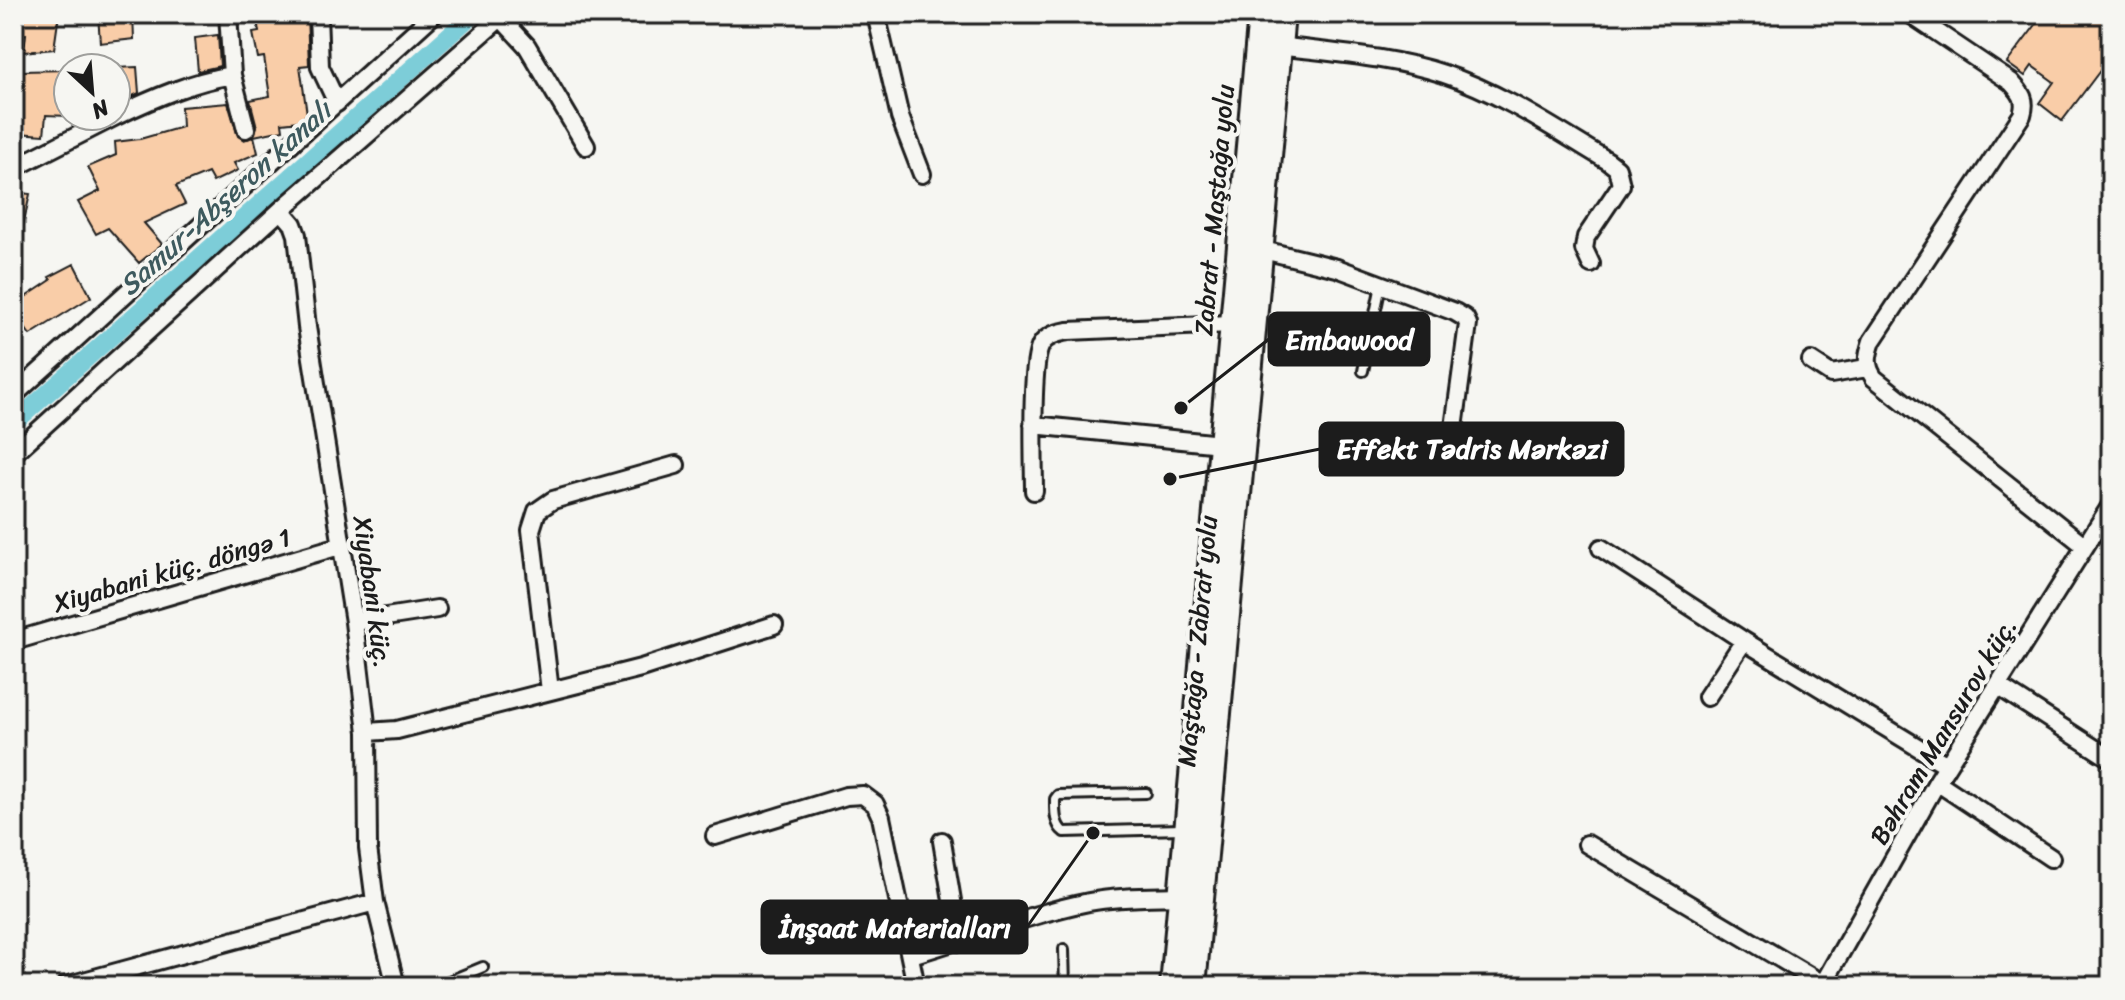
<svg xmlns="http://www.w3.org/2000/svg" width="2125" height="1000" font-family="Sriracha,sans-serif">
<style>
.lines{fill:none;stroke-linecap:round;stroke-linejoin:round}
.canal{stroke:#7dcdd8;stroke-width:18}
.building{fill:#f9cda8;stroke:#1c1c1c;stroke-width:2}
.service-casing{stroke:#1c1c1c;stroke-width:14}
.minor-casing{stroke:#1c1c1c;stroke-width:22}
.primary-casing{stroke:#1c1c1c;stroke-width:30}
.service{stroke:#f6f6f2;stroke-width:8}
.minor{stroke:#f6f6f2;stroke-width:16}
.primary{stroke:#f6f6f2;stroke-width:24}
.labels{text-anchor:middle;dominant-baseline:central;stroke-width:8;stroke-linejoin:round;paint-order:stroke}
.street-label{font-size:26px;fill:#1c1c1c;stroke:#f6f6f2}
.water-label{font-size:28px;font-style:italic;fill:#3e5a5e;stroke:#f6f6f2}
.leader{fill:none;stroke:#1c1c1c;stroke-width:3}
.callout-dot{fill:#1c1c1c;stroke:#f6f6f2;stroke-width:3}
.callout{fill:#1c1c1c;stroke:#1c1c1c;stroke-width:3}
.callout-label{font-size:28px;text-anchor:middle;font-weight:bold;fill:#fff}
</style>
<rect width="100%" height="100%" fill="#f6f6f2"/>
<filter id="ink" filterUnits="userSpaceOnUse"><feTurbulence type="fractalNoise" baseFrequency=".0125" numOctaves="2"/><feDisplacementMap in="SourceGraphic" scale="16" xChannelSelector="R" yChannelSelector="G"/><feConvolveMatrix kernelMatrix="1 2 1 2 8 2 1 2 1" color-interpolation-filters="sRGB"/></filter>
<g filter="url(#ink)">
<g class="lines">
<path class="canal" d="M14,423L473,14"/>
</g>
<path class="building" d="M14,14H59L54,49L24,52L26,34L14,35Z
M98,14H133L134,39L100,43Z
M256,14H307L309,65L300,66L307,114L300,121L282,123L283,130L254,136L258,153L234,163L238,170L213,182L208,173L176,186L185,204L144,223L162,244L139,263L108,228L96,234L78,202L100,191L88,167L116,155L115,142L140,139L182,127L181,107L228,103L238,136L244,140L253,137L257,127L250,100L270,96L264,57L258,58L253,33L259,32Z
M2044,14H2111V56L2062,121L2039,103L2054,82L2032,66L2025,76L2007,63Z
M218,35L220,66L198,71L195,38Z
M137,67L139,93L116,104V68Z
M68,70V116L46,115L44,135L18,133L21,71Z
M14,192L30,194L20,239L14,238Z
M74,264L91,297L30,335L14,312V285L24,298L51,280L49,277Z"/>
<g class="lines">
<g class="service-casing">
<path id="service" d="M1363,371L1381,285
M1146,793L1058,795L1055,799C1055,810 1054,825 1064,832L1182,829
M1064,949L1065,986
M437,986L483,967"/>
</g>
<g class="minor-casing">
<path id="minor" d="M228,14L232,75L246,129
M318,14L320,67L337,103
M876,14L900,117L922,174
M1910,14L2011,82C2021,93 2027,99 2022,115L1872,341C1867,356 1865,365 1874,378L2085,546
M501,18L527,46L586,146
M1279,46C1334,53 1391,57 1444,74C1502,93 1556,130 1608,161L1617,168L1621,185L1586,237L1584,249L1591,264
M116,116C154,98 191,82 232,75
M14,168L116,116
M281,210L293,224L297,235L307,327L354,622L367,732L368,848L375,902L396,986
M1259,249L1337,268L1455,312L1465,318L1468,324L1453,435
M1811,361L1831,374L1867,368
M14,395L434,14
M1033,425L1221,444
M14,453L281,210L505,14
M1034,491C1034,465 1030,364 1041,345C1047,335 1058,333 1068,331L1231,324
M1601,548L1744,641L1947,765
M354,622L437,609
M14,641L343,545
M1998,686L2111,759
M550,691L531,530L537,511L553,500L676,465
M1707,697L1744,641
M367,732L397,730L641,668L774,625
M1937,782L2051,858
M715,836L846,796L863,795L875,804L881,817L916,986
M942,841L959,942
M1587,844L1823,984
M911,955C970,938 1029,914 1089,902C1120,896 1151,897 1182,896
M65,986L375,902
M1822,986L1937,782L2111,505"/>
</g>
<g class="primary-casing">
<path id="primary" d="M1173,986L1261,14
M1193,986L1282,14"/>
</g>
<use href="#service" class="service"/>
<use href="#minor" class="minor"/>
<use href="#primary" class="primary"/>
</g>
</g>
<g class="labels">
<g class="street-label">
<text transform="translate(1214 210) rotate(-85)">Zabrat - Maştağa yolu</text>
<text transform="translate(172 570) rotate(-16)">Xiyabani küç. döngə 1</text>
<text transform="translate(373 592) rotate(82)">Xiyabani küç.</text>
<text transform="translate(1197 641) rotate(-85)">Maştağa - Zabrat yolu</text>
<text transform="translate(1943 731) rotate(-59)">Bəhram Mansurov küç.</text>
</g>
<g class="water-label">
<text transform="translate(225 198) rotate(-42)">Samur-Abşeron kanalı</text>
</g>
</g>
<path class="leader" d="M1181 408L1269 339M1170 479L1320 449M1093 833L1027 927"/>
<g class="callout-dot">
<circle cx="1181" cy="408" r="8"/>
<circle cx="1170" cy="479" r="8"/>
<circle cx="1093" cy="833" r="8"/>
</g>
<g class="callout">
<rect x="1269" y="313" width="160" height="52" rx="8"/>
<rect x="1320" y="423" width="303" height="52" rx="8"/>
<rect x="762" y="901" width="265" height="52" rx="8"/>
</g>
<g class="callout-label">
<text x="1349" y="349">Embawood</text>
<text x="1472" y="458">Effekt Tədris Mərkəzi</text>
<text x="895" y="937">İnşaat Materialları</text>
</g>
<rect width="2125" height="1000" fill="none" stroke="#f6f6f2" stroke-width="48"/>
<rect x="24" y="24" width="2077" height="952" fill="none" stroke="#1c1c1c" stroke-width="3" filter="url(#ink)"/>
<g transform="translate(92 92) rotate(154)"><circle r="38" fill="#f6f6f2" stroke="#9f9f9c" stroke-width="2"/>
<path d="M0-6L14 30L0 20L-14 30Z" fill="#1c1c1c"/>
<text y="-12" font-size="22" font-weight="bold" text-anchor="middle" fill="#1c1c1c">N</text>
</g>
</svg>
